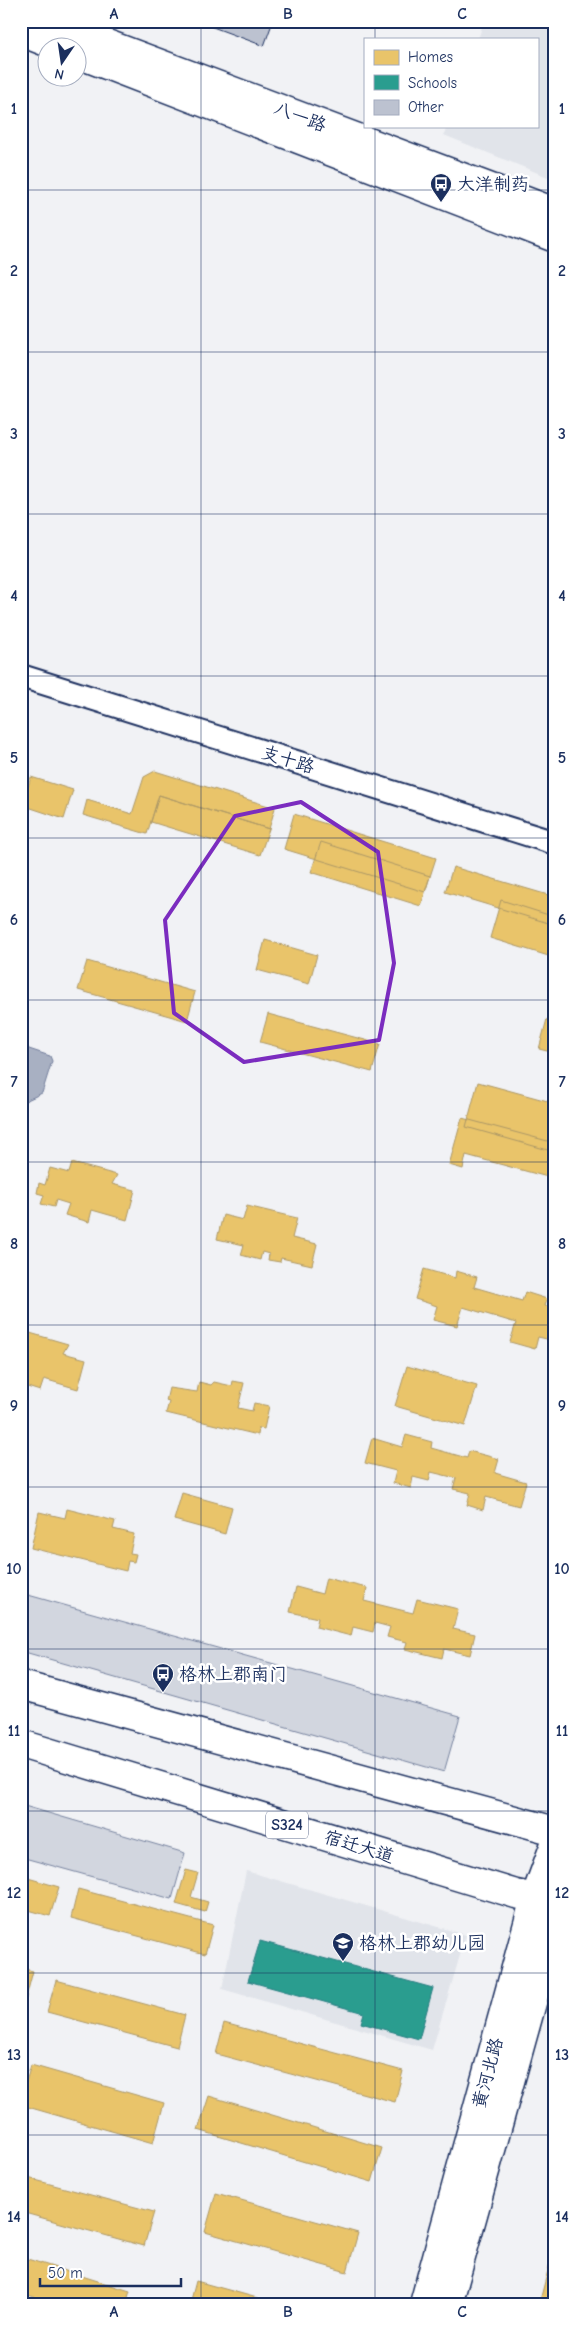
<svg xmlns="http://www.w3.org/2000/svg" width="576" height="2325" font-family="'Comic Neue','LXGW WenKai TC',sans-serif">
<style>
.built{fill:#e1e4ea}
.green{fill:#d2d6df;stroke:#76829e}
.water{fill:#a8b0c2;stroke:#707c9a}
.homes{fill:#e9c46a;stroke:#ab9766}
.schools{fill:#2a9d8f;stroke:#267c80}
.building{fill:#bcc2d0;stroke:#1b2f5e}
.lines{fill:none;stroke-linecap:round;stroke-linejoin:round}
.street-casing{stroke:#1b2f5e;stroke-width:26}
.secondary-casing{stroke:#1b2f5e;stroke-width:31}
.primary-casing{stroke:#1b2f5e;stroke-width:31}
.street{stroke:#fff;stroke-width:22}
.secondary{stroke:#fff;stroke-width:28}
.primary{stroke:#fff;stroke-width:28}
.marked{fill:none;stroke:#7b2cbf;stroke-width:4;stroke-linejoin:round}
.grid{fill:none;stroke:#1b2f5e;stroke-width:1;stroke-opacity:0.55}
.labels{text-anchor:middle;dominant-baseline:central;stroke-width:5;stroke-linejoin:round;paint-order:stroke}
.shield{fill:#fff;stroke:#5f6d8e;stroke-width:1}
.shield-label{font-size:16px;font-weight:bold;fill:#1b2f5e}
.street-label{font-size:18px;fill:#1b2f5e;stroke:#fff}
.poi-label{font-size:18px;fill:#1b2f5e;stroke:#fff;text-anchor:start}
.neatline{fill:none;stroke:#1b2f5e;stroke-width:2}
.grid-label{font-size:16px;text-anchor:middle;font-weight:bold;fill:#1b2f5e}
</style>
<rect width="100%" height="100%" fill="#f1f2f5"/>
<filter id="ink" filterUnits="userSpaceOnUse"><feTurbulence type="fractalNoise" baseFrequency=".02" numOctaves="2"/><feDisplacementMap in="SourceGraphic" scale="10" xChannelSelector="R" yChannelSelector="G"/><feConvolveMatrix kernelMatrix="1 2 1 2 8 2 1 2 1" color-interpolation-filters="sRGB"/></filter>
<g filter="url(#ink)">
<path class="built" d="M484,21H555V180L444,135L447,126H537V39H478Z
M246,1871L466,1935L432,2050L222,1989Z"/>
<path class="green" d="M21,1593L460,1716L444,1772L21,1651Z
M21,1805L185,1853L172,1899L21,1857Z"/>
<path class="water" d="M21,1040L29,1049L50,1056L52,1061L42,1093L21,1103Z"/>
<path class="homes" d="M155,771L275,808L269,829L159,795L147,834L83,815L87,800L132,814L144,777Z
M31,777L73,790L64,819L22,805Z
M159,795L269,829L260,855L151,822Z
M294,814L436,858L425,892L284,849Z
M321,842L430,876L421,906L311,872Z
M453,867L555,897V925L445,892Z
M501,900L555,917V958L490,938Z
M265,940L317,955L309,984L257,970Z
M87,961L195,992L187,1021L78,990Z
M268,1014L380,1044L372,1072L260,1042Z
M547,1019L555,1021V1053L539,1049Z
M478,1082L555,1103V1152L466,1127Z
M462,1118L555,1143V1179L466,1155L463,1169L449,1165Z
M72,1163L117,1175L112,1184L135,1190L127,1220L92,1210L89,1222L65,1215L69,1204L56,1200L54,1207L41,1204L44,1195L37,1193L39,1183L45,1185L50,1168L69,1173Z
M247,1206L297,1218L292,1238L317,1244L312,1265L281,1258L280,1262L268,1260L269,1254L262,1252L260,1260L241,1255L244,1245L217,1239L223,1215L243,1220Z
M424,1269L455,1278L456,1271L477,1277L474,1287L522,1301L525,1292L547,1299L545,1306L555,1308V1341L538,1337L535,1349L510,1342L516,1323L463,1307L457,1326L433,1320L437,1306L415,1299Z
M23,1331L68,1344L63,1353L86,1359L78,1389L44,1379L40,1391L21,1385V1340Z
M407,1366L477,1386L465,1426L395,1406Z
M233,1381L244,1383L238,1408L252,1411L254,1403L269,1406L264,1429L259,1428L258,1435L166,1413L169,1402L166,1401L169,1388L197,1392L199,1382L211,1385L214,1382L232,1386Z
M406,1435L432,1442L431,1448L467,1458L469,1451L499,1459L495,1473L526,1482L519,1506L486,1497L483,1510L467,1505L470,1493L453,1489L456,1478L431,1472L429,1481L413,1477L411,1488L393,1483L396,1471L365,1463L372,1438L402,1447Z
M182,1493L232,1507L225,1534L174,1520Z
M67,1509L115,1521L113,1529L134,1534L130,1553L136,1554L134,1562L128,1561L126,1571L31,1548L39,1512L65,1518Z
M326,1578L367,1588L364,1601L413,1613L417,1599L458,1609L453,1629L475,1634L470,1655L444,1649L442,1658L405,1649L407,1642L387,1637L390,1627L375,1623L373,1632L353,1627L351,1636L316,1627L318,1618L290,1612L296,1587L322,1594Z
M186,1870L198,1873L191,1897L208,1902L205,1912L176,1904Z
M21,1876L59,1887L50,1916L21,1908Z
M78,1889L213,1925L205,1954L71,1918Z
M21,1968L33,1971L23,2009L21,2008Z
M56,1980L185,2015L177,2047L47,2012Z
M224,2023L403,2071L395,2102L216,2054Z
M31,2065L164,2103L153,2143L21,2105V2098Z
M209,2096L382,2148L372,2182L198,2130Z
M24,2177L154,2212L144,2246L21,2212V2185Z
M216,2193L358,2233L347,2272L205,2232Z
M555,2244V2304H539Z
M21,2257L130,2291L126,2304H57L21,2293Z
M196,2281L279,2304H190Z"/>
<path class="schools" d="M260,1941L433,1988L419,2039L361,2023L364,2013L248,1981Z"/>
<path class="building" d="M211,21H273L264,46L210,26Z"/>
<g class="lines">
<g class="street-casing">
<path id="street" d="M21,676L555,843"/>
</g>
<g class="secondary-casing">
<path id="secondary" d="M46,21L555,212
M21,32L62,48
M78,54L555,238
M424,2304L535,1898L555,1844
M448,2304L555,1920"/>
</g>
<g class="primary-casing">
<path id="primary" d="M21,1685L555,1831
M21,1744L516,1894L555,1902"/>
</g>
<use href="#street" class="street"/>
<use href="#secondary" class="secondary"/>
<use href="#primary" class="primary"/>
</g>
</g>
<path class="marked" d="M301,802L378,852L394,963L379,1040L244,1062L174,1013L165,920L235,816Z"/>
<path class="grid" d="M201,21V2304M375,21V39M375,126V2304M21,190H555M21,352H555M21,514H555M21,676H555M21,838H555M21,1000H555M21,1162H555M21,1325H555M21,1487H555M21,1649H555M21,1811H555M21,1973H555M21,2135H555"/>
<defs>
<g id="bus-pin" transform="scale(1.125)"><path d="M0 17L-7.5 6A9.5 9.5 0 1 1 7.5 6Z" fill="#1b2f5e" stroke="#fff"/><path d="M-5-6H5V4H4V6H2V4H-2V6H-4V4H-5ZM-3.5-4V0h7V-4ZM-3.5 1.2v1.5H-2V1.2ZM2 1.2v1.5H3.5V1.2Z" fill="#fff"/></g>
<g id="school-pin" transform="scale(1.125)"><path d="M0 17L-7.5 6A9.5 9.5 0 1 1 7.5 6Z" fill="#1b2f5e" stroke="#fff"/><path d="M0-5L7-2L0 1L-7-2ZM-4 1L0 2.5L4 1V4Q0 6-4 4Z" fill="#fff"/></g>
</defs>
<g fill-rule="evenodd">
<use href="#bus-pin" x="441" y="184"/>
<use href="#bus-pin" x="163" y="1674"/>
<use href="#school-pin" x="343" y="1943"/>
</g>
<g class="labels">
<rect class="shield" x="266" y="1811.5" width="42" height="27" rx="4"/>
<g class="shield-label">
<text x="287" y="1825">S324</text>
</g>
<g class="street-label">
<text transform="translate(300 117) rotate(21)">八一路</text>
<text transform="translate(288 760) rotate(17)">支十路</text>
<text transform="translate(359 1847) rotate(17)">宿迁大道</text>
<text transform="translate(488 2073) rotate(-75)">黄河北路</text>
</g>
<g class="poi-label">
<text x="457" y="184">大洋制药</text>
<text x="179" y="1674">格林上郡南门</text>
<text x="359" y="1943">格林上郡幼儿园</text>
</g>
</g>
<rect width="576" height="2325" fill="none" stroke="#fff" stroke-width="55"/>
<rect x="364" y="38" width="175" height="90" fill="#ffffff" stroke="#a4acbf"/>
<rect x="374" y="50" width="25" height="15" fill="#e9c46a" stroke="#a4acbf"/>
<text x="408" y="62" font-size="15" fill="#1b2f5e">Homes</text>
<rect x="374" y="75" width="25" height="15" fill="#2a9d8f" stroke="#a4acbf"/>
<text x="408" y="88" font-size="15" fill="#1b2f5e">Schools</text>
<rect x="374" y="100" width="25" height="15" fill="#bcc2d0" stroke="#a4acbf"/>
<text x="408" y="112" font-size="15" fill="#1b2f5e">Other</text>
<g transform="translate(62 62) rotate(193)"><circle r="24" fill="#ffffff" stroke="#a4acbf"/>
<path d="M0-4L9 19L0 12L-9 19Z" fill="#1b2f5e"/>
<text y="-8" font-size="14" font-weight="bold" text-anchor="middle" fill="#1b2f5e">N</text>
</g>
<path d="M40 2278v8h141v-8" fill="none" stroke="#1b2f5e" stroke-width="2.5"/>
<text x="48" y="2278" font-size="15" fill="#1b2f5e" stroke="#ffffff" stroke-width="4" paint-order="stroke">50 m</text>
<rect x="28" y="28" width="520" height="2270" class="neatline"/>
<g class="grid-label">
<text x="114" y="19">A</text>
<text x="288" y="19">B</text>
<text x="462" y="19">C</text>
<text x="14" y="114">1</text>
<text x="562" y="114">1</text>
<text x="14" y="276">2</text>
<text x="562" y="276">2</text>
<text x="14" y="439">3</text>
<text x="562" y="439">3</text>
<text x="14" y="601">4</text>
<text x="562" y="601">4</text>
<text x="14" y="763">5</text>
<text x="562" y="763">5</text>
<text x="14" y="925">6</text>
<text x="562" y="925">6</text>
<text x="14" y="1087">7</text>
<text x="562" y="1087">7</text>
<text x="14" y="1249">8</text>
<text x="562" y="1249">8</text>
<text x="14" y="1411">9</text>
<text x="562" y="1411">9</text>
<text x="14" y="1574">10</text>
<text x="562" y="1574">10</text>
<text x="14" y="1736">11</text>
<text x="562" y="1736">11</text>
<text x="14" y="1898">12</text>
<text x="562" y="1898">12</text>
<text x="14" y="2060">13</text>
<text x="562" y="2060">13</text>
<text x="14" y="2222">14</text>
<text x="562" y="2222">14</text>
<text x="114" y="2317">A</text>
<text x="288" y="2317">B</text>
<text x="462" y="2317">C</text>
</g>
</svg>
